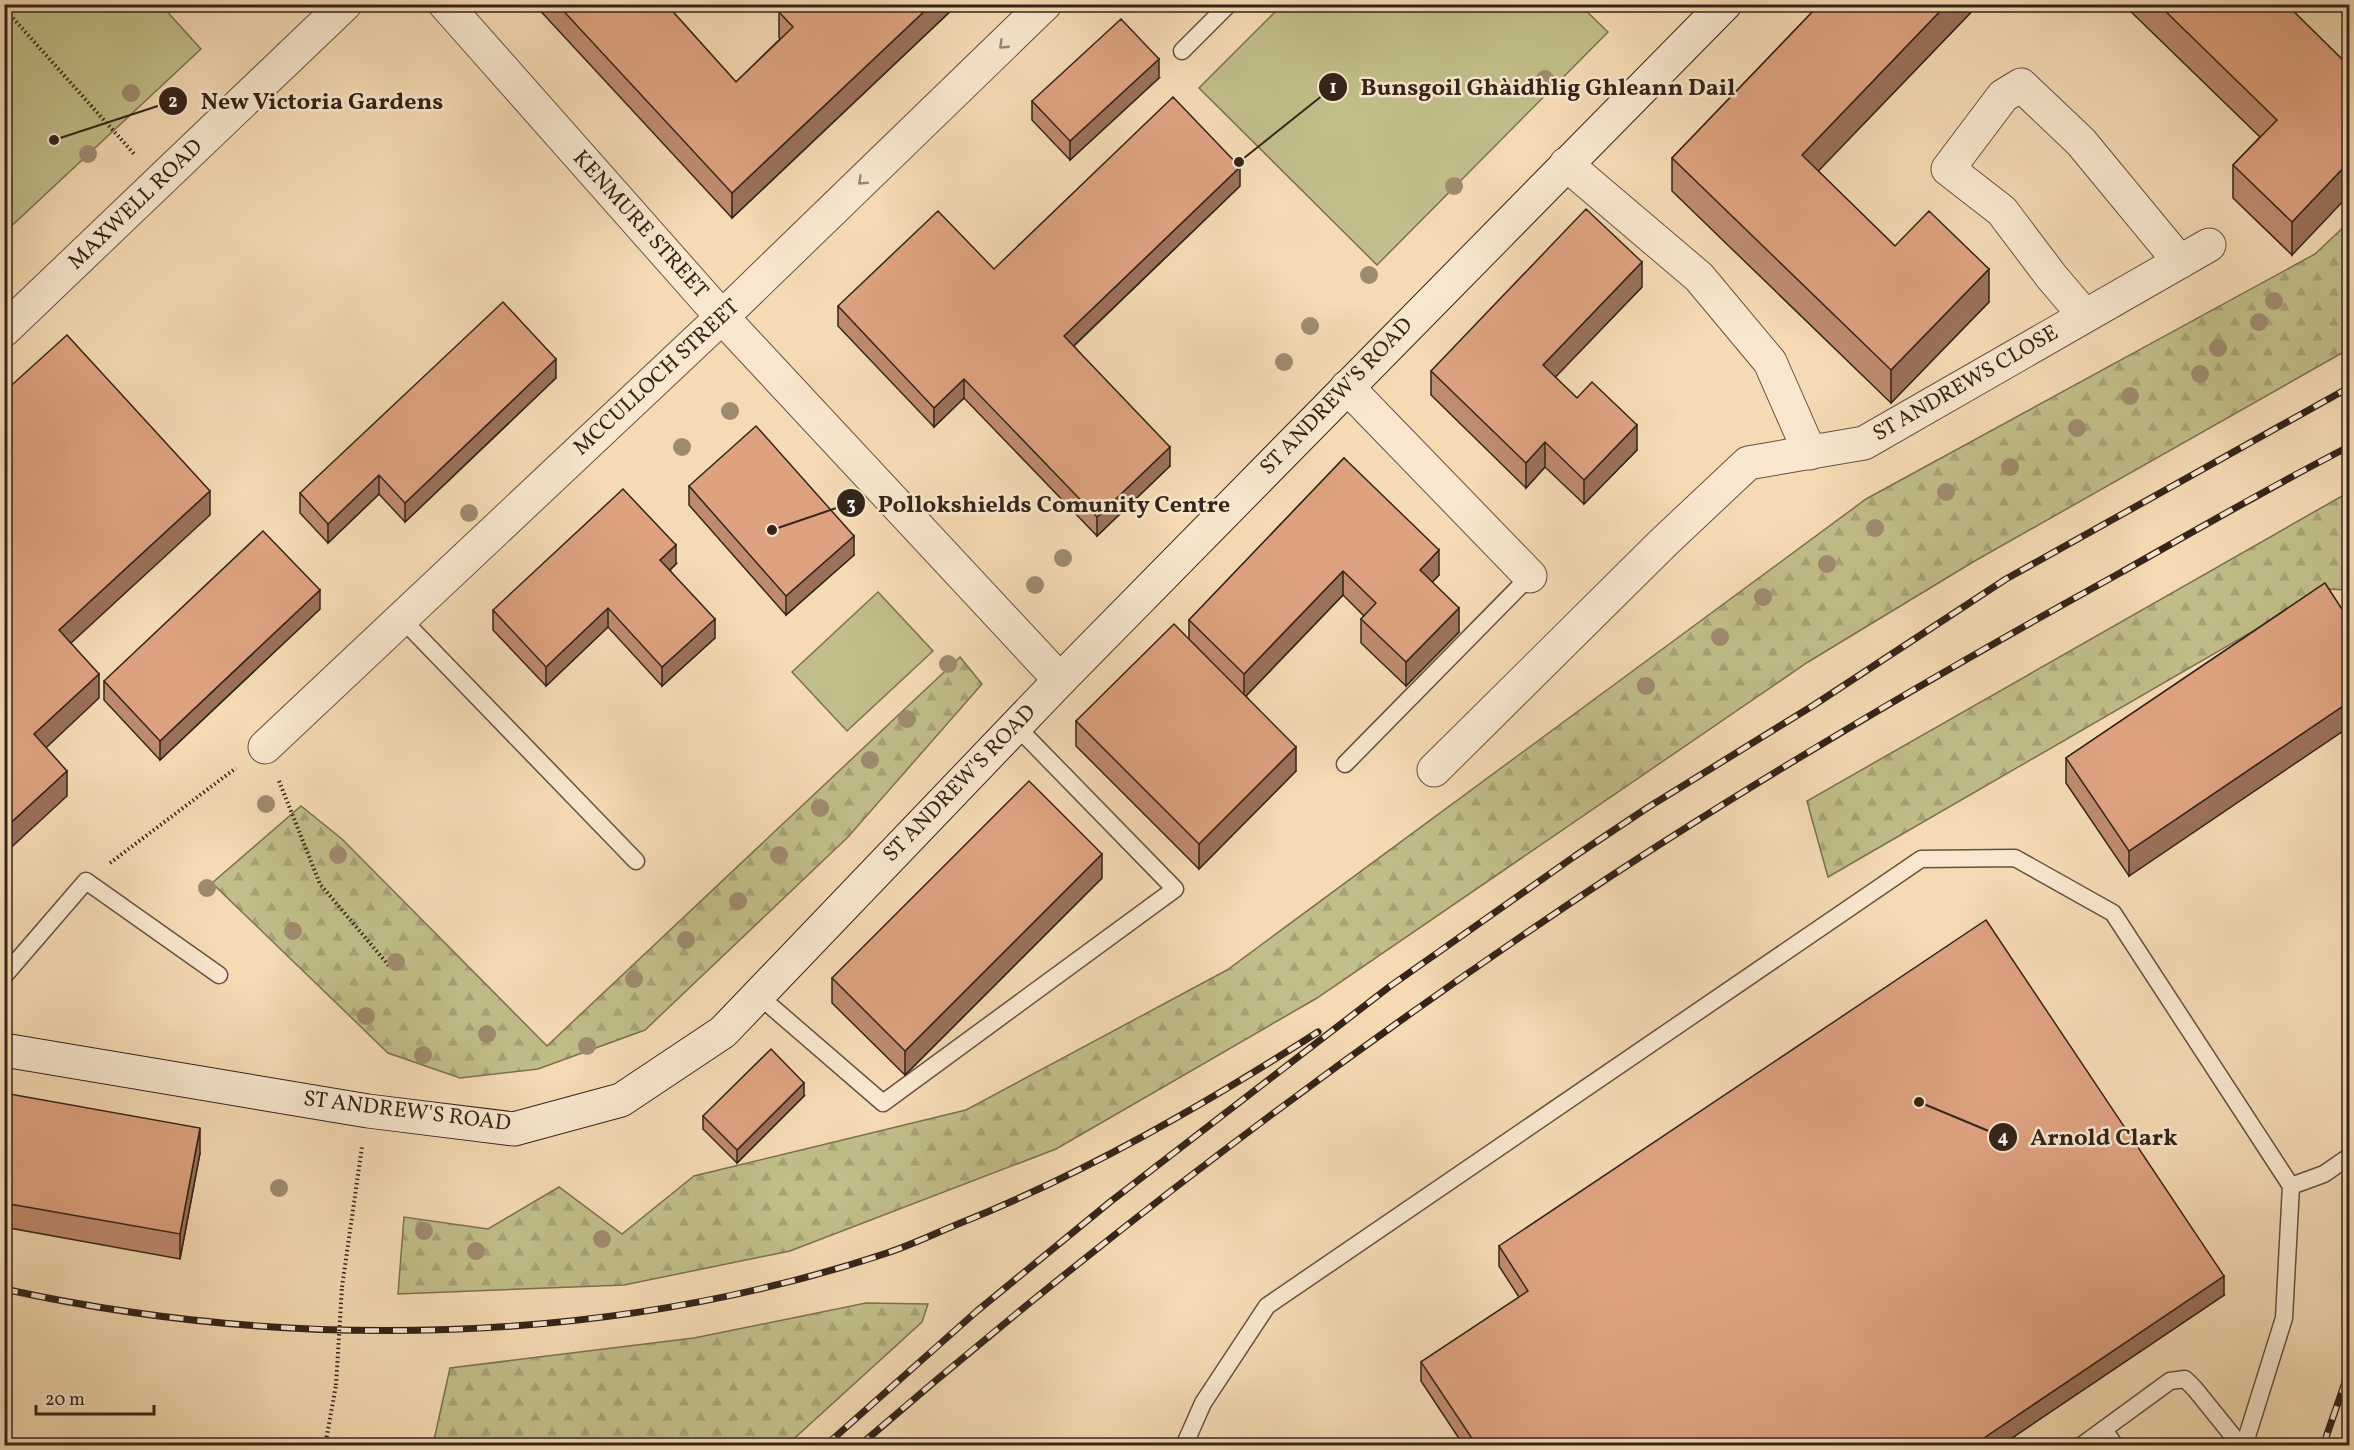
<svg xmlns="http://www.w3.org/2000/svg" width="2354" height="1450" font-family="Vollkorn,serif">
<style>
.green{fill:#c1be89;stroke:#7a7151;stroke-width:1.5}
.forest{fill:url(#forest-firs);stroke:#7a7151;stroke-width:1.5}
.lines{fill:none;stroke-linecap:round;stroke-linejoin:round}
.lane-casing{stroke:#645240;stroke-width:19}
.street-casing{stroke:#645240;stroke-width:35}
.secondary-casing{stroke:#342419;stroke-width:35}
.path{stroke:#342419;stroke-width:4;stroke-dasharray:1.5 3;stroke-linecap:butt}
.lane{stroke:#f8e7ce;stroke-width:16}
.street{stroke:#f8e7ce;stroke-width:33}
.secondary{stroke:#f8e7ce;stroke-width:33}
.rail-casing{stroke:#342419;stroke-width:7}
.rail{stroke:#f8e7ce;stroke-width:4.5;stroke-dasharray:14;stroke-linecap:butt}
.path-bridge{stroke:#342419;stroke-width:4;stroke-dasharray:1.5 3;stroke-linecap:butt}
.tree{fill:#9e8b6e}
.wall{fill:#bf8b6e;stroke:#342419;stroke-width:1.5}
.shaded-wall{fill:#9b715a;stroke:#342419;stroke-width:1.5}
.building{fill:#dea280;stroke:#342419;stroke-width:1.5}
.oneway{stroke:#968674}
.labels{text-anchor:middle;dominant-baseline:central;stroke-width:5;stroke-linejoin:round;paint-order:stroke}
.street-label{font-size:22px;fill:#342419;stroke:#f8e7ce}
.leader{fill:none;stroke:#342419;stroke-width:2}
.callout-dot{fill:#342419;stroke:#f8e7ce;stroke-width:2}
.mark-label{font-size:18px;text-anchor:middle;font-weight:bold;fill:#fff}
.callout-label{font-size:24px;text-anchor:middle;font-weight:bold;fill:#342419;stroke:#f8e7ce;stroke-width:5;stroke-linejoin:round;paint-order:stroke}
</style>
<defs>
<pattern id="forest-firs" width="22" height="20" patternUnits="userSpaceOnUse" patternTransform="scale(1.5)"><rect width="22" height="20" fill="#c1be89"/><path d="M5 1l3.5 6h-7zM16 11l3.5 6h-7z" fill="#a6a376"/></pattern>
</defs>
<rect width="100%" height="100%" fill="#f5dab3"/>
<filter id="stains"><feTurbulence type="fractalNoise" baseFrequency=".00333" numOctaves="4"/><feColorMatrix values="0 0 0 0 .2 0 0 0 0 .09 0 0 0 0 .02 0 0 0 .5 -.17"/></filter>
<radialGradient id="worn" r=".72"><stop offset=".6" stop-color="#630" stop-opacity="0"/><stop offset="1" stop-color="#630" stop-opacity=".3"/></radialGradient>
<path class="green" d="M5,4L161,5L201,49L5,232Z
M1282,5H1580L1608,32L1377,265L1199,88Z
M878,592L933,651L847,731L792,672Z"/>
<path class="forest" d="M2349,222V349L1973,562L1808,662L1317,998L1056,1149L790,1251L624,1285L398,1294L404,1217L488,1229L559,1187L622,1234L694,1176L966,1110L1227,970L1866,499L2315,254Z
M2349,492V590L2326,589L1828,877L1807,801Z
M960,657L982,684L848,837L645,1030L538,1069L460,1078L388,1053L212,883L301,806L342,839L547,1046Z
M866,1303L928,1304L922,1322L787,1445L504,1446L506,1441L434,1440L450,1368L694,1338Z"/>
<g class="lines">
<g class="lane-casing">
<path id="lane" d="M1182,51L1229,4
M401,618L636,861
M1345,764L1530,576
M4,976L86,881L219,975
M758,995L883,1103L1175,889L1016,726
M2291,1186L2324,1174L2350,1156
M2104,1429L2115,1446
M1184,1446L1203,1403L1267,1306L1921,859L2015,858L2113,913L2291,1186L2284,1318L2244,1446
M2081,1446L2170,1381L2185,1379L2195,1389L2241,1446"/>
</g>
<g class="street-casing">
<path id="street" d="M445,4L722,317L1060,680
M1566,164L1699,277L1770,362L1810,453
M2085,316L2051,276L2002,211L1948,169L2003,96L2021,85L2081,142L2180,262
M4,330L345,4
M1347,387L1530,576
M265,747L722,317L1045,4
M1434,770L1663,543L1748,463L1864,443L2209,245"/>
</g>
<g class="secondary-casing">
<path id="secondary" d="M4,1050L368,1111L514,1129L621,1100L723,1032L1060,680L1725,4"/>
</g>
<path class="path" d="M2334,4L2350,20
M4,8L135,155
M279,781L320,884L390,967
M110,863L236,768
M342,1287L362,1147
M325,1446L336,1385"/>
<use href="#lane" class="lane"/>
<use href="#street" class="street"/>
<use href="#secondary" class="secondary"/>
<g class="rail-casing">
<path id="rail" d="M4,1289C291,1352 608,1346 887,1253C911,1245 934,1234 958,1224C1086,1173 1202,1106 1318,1032
M825,1446L977,1311L1110,1202L1389,987L1575,856L1647,808L1814,705L2006,579L2350,387
M859,1446C1096,1241 1347,1051 1608,878C1774,769 1946,669 2120,573C2196,530 2272,486 2350,446
M2323,1446L2350,1368
M2345,1446L2350,1433"/>
</g>
<use href="#rail" class="rail"/>
<path class="path-bridge" d="M336,1385L342,1287"/>
</g>
<g class="tree">
<circle cx="1545" cy="79" r="9"/>
<circle cx="131" cy="93" r="9"/>
<circle cx="88" cy="154" r="9"/>
<circle cx="1454" cy="186" r="9"/>
<circle cx="1369" cy="275" r="9"/>
<circle cx="2274" cy="301" r="9"/>
<circle cx="2259" cy="322" r="9"/>
<circle cx="1310" cy="326" r="9"/>
<circle cx="2218" cy="348" r="9"/>
<circle cx="1284" cy="362" r="9"/>
<circle cx="2200" cy="374" r="9"/>
<circle cx="2130" cy="396" r="9"/>
<circle cx="730" cy="411" r="9"/>
<circle cx="2077" cy="428" r="9"/>
<circle cx="682" cy="447" r="9"/>
<circle cx="2010" cy="467" r="9"/>
<circle cx="1946" cy="492" r="9"/>
<circle cx="469" cy="513" r="9"/>
<circle cx="1875" cy="528" r="9"/>
<circle cx="1063" cy="558" r="9"/>
<circle cx="1827" cy="564" r="9"/>
<circle cx="1035" cy="585" r="9"/>
<circle cx="1763" cy="597" r="9"/>
<circle cx="1720" cy="637" r="9"/>
<circle cx="948" cy="664" r="9"/>
<circle cx="1646" cy="686" r="9"/>
<circle cx="907" cy="719" r="9"/>
<circle cx="870" cy="760" r="9"/>
<circle cx="266" cy="804" r="9"/>
<circle cx="820" cy="808" r="9"/>
<circle cx="338" cy="855" r="9"/>
<circle cx="779" cy="855" r="9"/>
<circle cx="207" cy="888" r="9"/>
<circle cx="738" cy="901" r="9"/>
<circle cx="293" cy="931" r="9"/>
<circle cx="686" cy="940" r="9"/>
<circle cx="396" cy="962" r="9"/>
<circle cx="634" cy="979" r="9"/>
<circle cx="366" cy="1016" r="9"/>
<circle cx="487" cy="1034" r="9"/>
<circle cx="587" cy="1046" r="9"/>
<circle cx="423" cy="1055" r="9"/>
<circle cx="279" cy="1188" r="9"/>
<circle cx="424" cy="1231" r="9"/>
<circle cx="602" cy="1239" r="9"/>
<circle cx="476" cy="1251" r="9"/>
</g>
<path class="wall" d="M534,4H666L736,82L780,39L779,37V12L787,4H958L732,218Z
M1820,4H1979L1818,171L1895,246L1989,302L1891,403L1672,191V158Z
M2123,4H2286L2349,66L2292,255L2233,198V165L2260,137Z
M1159,78L1070,160L1032,120V101Z
M1240,186L1074,346L1170,466L1097,536L964,398L934,427L838,326V306L994,269Z
M1642,287L1555,377L1577,398L1637,450L1584,504L1545,467L1526,488L1431,395V371Z
M556,378L405,522L379,494L328,543L300,513V493Z
M1344,458L1439,575L1432,582L1459,632L1406,686L1361,643V619L1364,616L1343,595L1246,696L1296,771L1199,869L1076,746V721L1189,639V620Z
M689,486L854,555L786,615L689,505Z
M676,564L670,570L715,638L662,686L608,627L546,686L493,630V610Z
M2325,583L2129,876L2066,783V758Z
M320,609L160,760L104,700V681Z
M1102,878L905,1075L832,1003V978Z
M4,1093L200,1153L180,1259L4,1227Z
M804,1096L737,1163L703,1129V1116Z
M1499,1246L2224,1295L2000,1446H1464L1421,1381V1362L1519,1297L1499,1266Z"/>
<path class="shaded-wall" d="M932,4H958L732,218V193Z
M1947,4H1979L1802,188V155Z
M1159,59V78L1070,160V141Z
M2349,162V195L2292,255V222Z
M1240,167V186L1064,355V336Z
M1642,262V287L1543,390V365Z
M1989,269V302L1891,403V370Z
M556,359V378L405,522V503Z
M964,379V398L934,427V408Z
M1637,425V450L1584,504V480Z
M1545,442V467L1526,488V463Z
M1170,447V466L1097,536V517Z
M379,475V494L328,543V524Z
M210,491V515L59,654V630Z
M854,536V555L786,615V596Z
M676,545V564L660,579V560Z
M1439,550V575L1420,595V570Z
M1343,571V595L1244,698V674Z
M320,590V609L160,760V741Z
M608,608V627L546,686V667Z
M1459,608V632L1406,686V662Z
M715,619V638L662,686V667Z
M99,674V698L34,759V734Z
M2349,702V727L2129,876V851Z
M1296,747V771L1199,869V844Z
M67,771V796L4,854V829Z
M1102,854V878L905,1075V1051Z
M804,1083V1096L737,1163V1150Z
M200,1128V1153L180,1259V1234Z
M2224,1276V1295L2000,1446H1972Z"/>
<path class="building" d="M557,4H666L736,82L793,27L779,12L787,4H932L732,193Z
M1820,4H1947L1802,155L1895,246L1929,211L1989,269L1891,370L1672,158Z
M2158,4H2286L2349,66V162L2292,222L2233,165L2277,120Z
M1121,19L1159,59L1070,141L1032,101Z
M1173,97L1240,167L1064,336L1170,447L1097,517L964,379L934,408L838,306L938,211L994,269Z
M1586,209L1642,262L1543,365L1577,398L1592,382L1637,425L1584,480L1545,442L1526,463L1431,371Z
M503,302L556,359L405,503L379,475L328,524L300,493Z
M67,335L210,491L59,630L99,674L34,734L67,771L4,829V392Z
M756,426L854,536L786,596L689,486Z
M1344,458L1439,550L1420,570L1459,608L1406,662L1361,619L1376,603L1343,571L1244,674L1189,620Z
M623,489L676,545L660,560L715,619L662,667L608,608L546,667L493,610Z
M263,531L320,590L160,741L104,681Z
M2325,583L2349,620V702L2129,851L2066,758Z
M1174,624L1296,747L1199,844L1076,721Z
M1029,781L1102,854L905,1051L832,978Z
M1986,920L2224,1276L1972,1446H1477L1421,1362L1528,1291L1499,1246Z
M771,1049L804,1083L737,1150L703,1116Z
M4,1093L200,1128L180,1234L4,1203Z
M4,1431L18,1446H4Z"/>
<defs><path id="oneway-chevron" d="M-2-3.5L2.5 0L-2 3.5" fill="none" stroke-width="1.6" stroke-linecap="round" stroke-linejoin="round" transform="scale(1.5)"/></defs>
<g class="oneway">
<use href="#oneway-chevron" transform="translate(1003 45) rotate(136)"/>
<use href="#oneway-chevron" transform="translate(862 181) rotate(136)"/>
</g>
<g class="labels">
<g class="street-label">
<text transform="translate(136 205) rotate(-44)">MAXWELL ROAD</text>
<text transform="translate(640 225) rotate(48)">KENMURE STREET</text>
<text transform="translate(657 378) rotate(-43)">MCCULLOCH STREET</text>
<text transform="translate(1966 384) rotate(-30)">ST ANDREWS CLOSE</text>
<text transform="translate(1337 397) rotate(-46)">ST ANDREW'S ROAD</text>
<text transform="translate(960 784) rotate(-46)">ST ANDREW'S ROAD</text>
<text transform="translate(407 1112) rotate(7)">ST ANDREW'S ROAD</text>
</g>
</g>
<path class="leader" d="M1239 162L1333 87M54 140L173 101M772 530L851 503M1919 1102L2003 1137"/>
<g class="callout-dot">
<circle cx="1239" cy="162" r="6"/>
<circle cx="54" cy="140" r="6"/>
<circle cx="772" cy="530" r="6"/>
<circle cx="1919" cy="1102" r="6"/>
<circle cx="1333" cy="87" r="15"/>
<circle cx="173" cy="101" r="15"/>
<circle cx="851" cy="503" r="15"/>
<circle cx="2003" cy="1137" r="15"/>
</g>
<g class="mark-label">
<text x="1333" y="93">1</text>
<text x="173" y="107">2</text>
<text x="851" y="510">3</text>
<text x="2003" y="1143">4</text>
</g>
<g class="callout-label">
<text x="1548" y="95">Bunsgoil Ghàidhlig Ghleann Dail</text>
<text x="322" y="109">New Victoria Gardens</text>
<text x="1054" y="512">Pollokshields Comunity Centre</text>
<text x="2104" y="1145">Arnold Clark</text>
</g>
<rect width="2354" height="1450" fill="none" stroke="#f5dab3" stroke-width="24"/>
<rect x="6" y="6" width="2342" height="1438" fill="none" stroke="#342419" stroke-width="3"/>
<rect x="12" y="12" width="2330" height="1426" fill="none" stroke="#342419" stroke-width="1.5"/>
<path d="M36 1405v9h118v-9" fill="none" stroke="#342419" stroke-width="3"/>
<text x="45" y="1405" font-size="18" fill="#342419" stroke="#f8e7ce" stroke-width="4.5" paint-order="stroke">20 m</text>
<rect width="100%" height="100%" filter="url(#stains)"/>
<rect width="100%" height="100%" fill="url(#worn)"/>
</svg>
